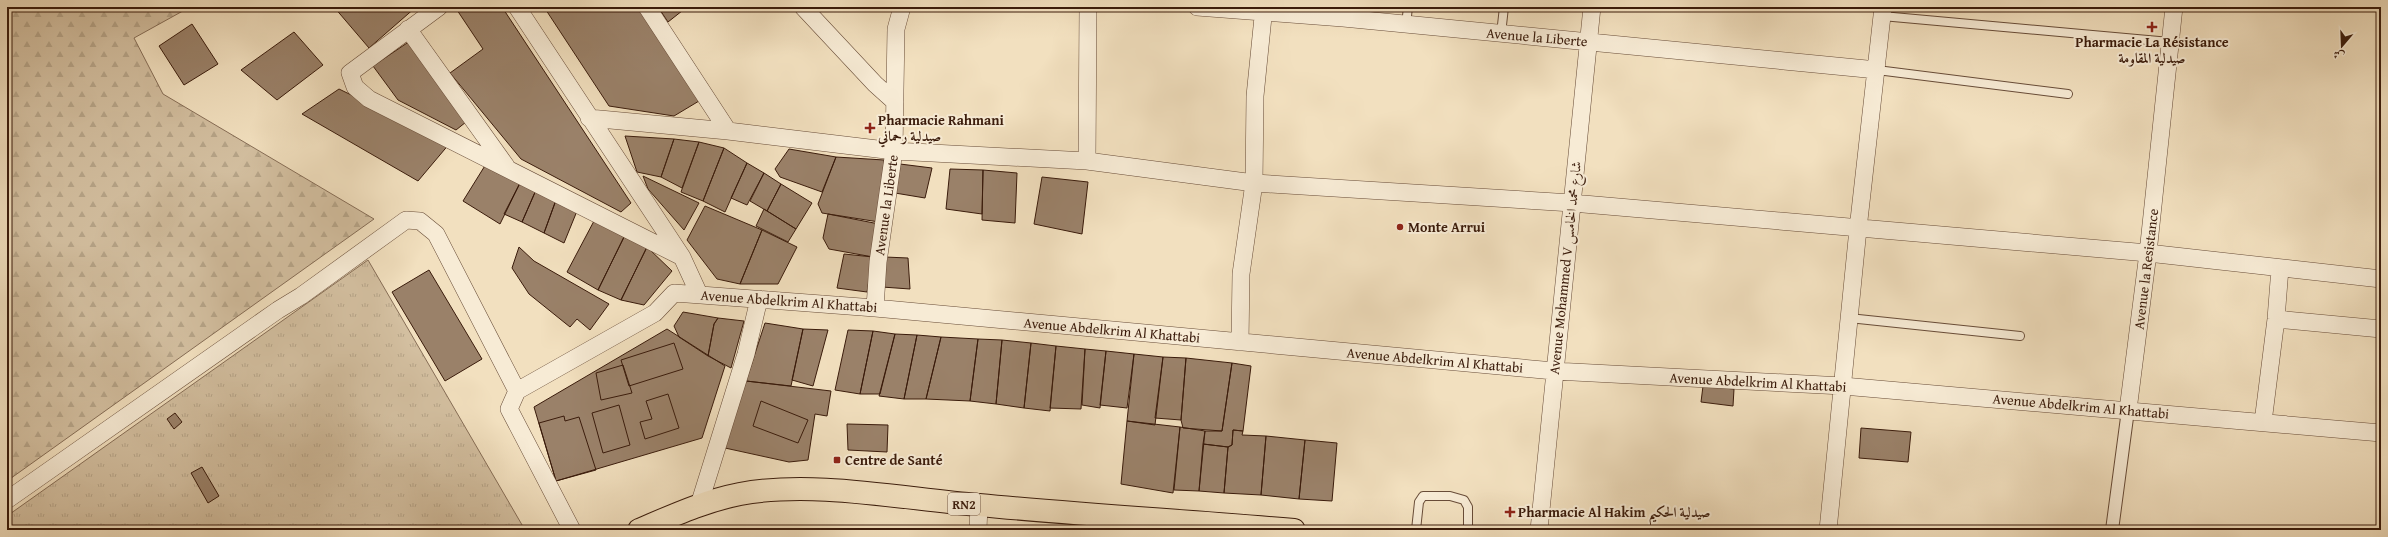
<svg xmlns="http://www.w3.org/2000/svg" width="2388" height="537" font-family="'Gentium Book Plus',Amiri,serif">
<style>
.grass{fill:url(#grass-tufts);stroke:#866d56}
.forest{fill:url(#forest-firs);stroke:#866d56}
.building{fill:#9a8169;stroke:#3a1b0b}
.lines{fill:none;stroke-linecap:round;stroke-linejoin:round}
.service-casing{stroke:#684c38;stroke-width:10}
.pedestrian-casing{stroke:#684c38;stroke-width:14}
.minor-casing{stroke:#684c38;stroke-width:18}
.primary-casing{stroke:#3a1b0b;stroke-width:24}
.service{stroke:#f7ebd5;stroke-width:8}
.pedestrian{stroke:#f7ebd5;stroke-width:12}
.minor{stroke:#f7ebd5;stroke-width:17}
.primary{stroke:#f2e0bf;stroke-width:22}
.poi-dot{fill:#8f2418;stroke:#f7ebd5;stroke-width:1.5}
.labels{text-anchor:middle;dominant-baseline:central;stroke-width:4;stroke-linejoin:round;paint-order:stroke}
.shield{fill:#f7ebd5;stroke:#735948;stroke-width:1}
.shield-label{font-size:13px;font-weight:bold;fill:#3a1b0b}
.street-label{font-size:14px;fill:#3a1b0b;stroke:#f7ebd5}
.poi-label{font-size:14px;font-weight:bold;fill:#3a1b0b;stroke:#f7ebd5;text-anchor:start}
</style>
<defs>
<pattern id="grass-tufts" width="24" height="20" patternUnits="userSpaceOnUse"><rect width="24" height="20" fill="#d3bfa0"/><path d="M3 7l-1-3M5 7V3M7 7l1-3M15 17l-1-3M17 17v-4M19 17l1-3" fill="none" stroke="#b6a488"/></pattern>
<pattern id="forest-firs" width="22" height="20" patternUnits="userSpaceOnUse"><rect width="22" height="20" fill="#d3bfa0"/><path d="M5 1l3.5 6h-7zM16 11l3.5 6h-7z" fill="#b6a488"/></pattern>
</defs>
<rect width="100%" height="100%" fill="#f2e0bf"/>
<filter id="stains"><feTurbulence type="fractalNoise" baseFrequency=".005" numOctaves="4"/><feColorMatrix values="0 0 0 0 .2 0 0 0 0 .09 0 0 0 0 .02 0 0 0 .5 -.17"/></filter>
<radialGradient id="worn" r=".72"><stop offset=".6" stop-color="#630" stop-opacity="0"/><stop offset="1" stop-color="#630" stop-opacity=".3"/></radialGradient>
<path class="grass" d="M368,260L525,530H7V516Z"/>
<path class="forest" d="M7,7H190L134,38L163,94L374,219L7,481Z"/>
<path class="building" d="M334,7H416L369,48Z
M455,7H502L631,203L621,212L521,159L450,73L483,49Z
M544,7H639L699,101L674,116L609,106Z
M658,7H687L668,22Z
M192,24L218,64L184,85L159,46Z
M294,32L323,65L277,100L241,70Z
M410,41L466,122L456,130L398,100L373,66Z
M339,89L450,143L418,181L302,114Z
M625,136L674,139L661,177L637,172Z
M674,139L699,142L682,188L661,177Z
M699,142L724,148L703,201L681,192Z
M724,148L747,163L725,212L703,201Z
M789,149L836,157L822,192L780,177L775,169Z
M836,157L884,160L879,222L822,213L818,204Z
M747,163L764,173L747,205L731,198Z
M486,164L521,181L500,224L463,201Z
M900,164L932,168L925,198L895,193Z
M950,169L983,170L982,214L946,209Z
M983,170L1017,173L1015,223L982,220Z
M764,173L781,184L767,211L750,201Z
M643,176L699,203L684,230L648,189Z
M1042,177L1088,182L1082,234L1034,224Z
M521,181L536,190L522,222L504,214Z
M781,184L812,203L796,229L767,211Z
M536,190L556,200L544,233L522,222Z
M556,200L577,211L564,243L544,233Z
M705,206L762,230L740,284L717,279L687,240Z
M764,209L796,229L788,242L756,226Z
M828,214L879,224L873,257L829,249L823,238Z
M594,221L624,237L598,290L567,272Z
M762,230L797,247L778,284H740Z
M624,237L647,247L621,300L598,290Z
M519,247L534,261L609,304L590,330L577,319L570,327L529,294L512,268Z
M647,247L672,271L644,305L621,300Z
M844,254L873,257L867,292L837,288Z
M885,257L908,258L910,289L882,287Z
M429,270L482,359L445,381L392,292Z
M683,312L718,318L714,324L708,356L679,337L674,326Z
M718,318L744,321L731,368L708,356L714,324Z
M765,323L803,329L791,386L746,381Z
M667,329L725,366L702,438L556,481L534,407Z
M803,329L828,330L813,386L792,380Z
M848,330L873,331L860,394L835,390Z
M873,331L895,334L880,394H860Z
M895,334L917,335L904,399L879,396Z
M917,335L941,337L926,399H904Z
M941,337L978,339L970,401L926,399Z
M978,339L1002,340L996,404L970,401Z
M1002,340L1031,343L1024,408L996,404Z
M674,343L683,369L629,386L621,360Z
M1031,343L1056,346L1050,411L1024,408Z
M1056,346L1085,349L1081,409L1050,408Z
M1085,349L1106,351L1100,408L1082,405Z
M1106,351L1134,354L1127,408L1100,405Z
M1134,354L1163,357L1155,425L1127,421Z
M1163,357L1186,358L1181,420L1155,418Z
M1186,358L1232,363L1222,431L1183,428L1181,420Z
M1232,363L1251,366L1243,431L1233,430L1232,445L1228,447L1203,444L1205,431H1222Z
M623,365L632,393L601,400L596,373Z
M746,381L831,391L827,416L815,414L808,460L789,462L725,448Z
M1703,386L1734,389L1733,406L1701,402Z
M668,394L679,428L645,439L640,422L652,419L646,401Z
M761,401L808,420L798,443L753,426Z
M619,405L630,445L603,453L592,413Z
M175,413L182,422L174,429L167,419Z
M564,416L565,421L579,417L596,470L556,481L539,423Z
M1127,421L1180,427L1173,493L1121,484Z
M847,424L888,425L887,452L848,450Z
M1180,427L1205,431L1199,491L1174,490Z
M1861,428L1911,432L1908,462L1859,458Z
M1233,430L1243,431L1242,435L1266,436L1261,495L1224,493L1228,447L1232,445Z
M1266,436L1305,440L1299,499L1261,495Z
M1305,440L1337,443L1332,501L1299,499Z
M1203,444L1228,447L1224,493L1199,491Z
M202,467L219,496L208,503L191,473Z"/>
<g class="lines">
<g class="service-casing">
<path id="service" d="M1882,16L2170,42
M1406,25L1408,7
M1501,34L1504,7
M1877,70L2068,94
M1849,318L2020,336
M1416,530L1419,502L1423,496H1450L1464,500L1468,507V530"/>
</g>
<g class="pedestrian-casing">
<path id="pedestrian" d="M2112,530L2128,410"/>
</g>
<g class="minor-casing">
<path id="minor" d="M439,7L350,73L355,87L369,99L682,257
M517,7L682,257L699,294
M647,7L728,131
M803,7L875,84L895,102
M1197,7L1343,18L1877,70
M408,29L506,166
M589,118L728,131L894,151L1087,161L1254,183L1572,203L2148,253L2381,279
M1087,161L1088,7
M875,308L878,262L894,151L896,29L902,7
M2276,319L2381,329
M1240,342L1241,274L1254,183L1255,96L1264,7
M517,391L655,313L674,293L875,308L1554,371L1843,386L2381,433
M2128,410L2148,253L2174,7
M2263,422L2276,319L2280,268
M7,500L278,310L301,296L406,220L420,221L436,234L517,391L509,409L572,530
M699,505L746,354L759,299
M978,530L979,505
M1539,530L1592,7
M1828,530L1858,229L1883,7"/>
</g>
<g class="primary-casing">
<path id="primary" d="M639,530C672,516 704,501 740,494C813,480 904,499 979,505C1084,515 1189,521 1294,530"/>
</g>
<use href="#service" class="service"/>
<use href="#pedestrian" class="pedestrian"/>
<use href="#minor" class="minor"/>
<use href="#primary" class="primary"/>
</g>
<g class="poi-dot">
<path d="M2150 21h4v4h4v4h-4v4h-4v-4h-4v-4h4z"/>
<path d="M868 122h4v4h4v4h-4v4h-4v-4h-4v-4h4z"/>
<circle cx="1400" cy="227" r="4"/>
<rect x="833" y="456" width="8" height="8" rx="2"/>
<path d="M1508 506h4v4h4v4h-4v4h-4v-4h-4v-4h4z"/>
</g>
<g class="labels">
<rect class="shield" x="948" y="493" width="32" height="22" rx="3"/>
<g class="shield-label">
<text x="964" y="504">RN2</text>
</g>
<g class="street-label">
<text transform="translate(1537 37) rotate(5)">Avenue la Liberte</text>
<text transform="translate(886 205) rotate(-82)">Avenue la Liberte</text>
<text transform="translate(1565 268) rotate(-84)">Avenue Mohammed V شارع محمد الخامس</text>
<text transform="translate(2146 269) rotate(-83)">Avenue la Resistance</text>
<text transform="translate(789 301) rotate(4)">Avenue Abdelkrim Al Khattabi</text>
<text transform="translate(1112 330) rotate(5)">Avenue Abdelkrim Al Khattabi</text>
<text transform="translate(1435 360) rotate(5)">Avenue Abdelkrim Al Khattabi</text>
<text transform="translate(1758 382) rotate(3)">Avenue Abdelkrim Al Khattabi</text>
<text transform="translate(2081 406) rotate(5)">Avenue Abdelkrim Al Khattabi</text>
</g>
<g class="poi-label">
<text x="2152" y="42" text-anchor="middle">Pharmacie La Résistance<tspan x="2152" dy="16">صيدلية المقاومة</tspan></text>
<text x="878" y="120">Pharmacie Rahmani<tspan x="878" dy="16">صيدلية رحماني</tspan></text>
<text x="1408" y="227">Monte Arrui</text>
<text x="845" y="460">Centre de Santé</text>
<text x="1518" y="512">Pharmacie Al Hakim صيدلية الحكيم</text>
</g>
</g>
<rect width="2388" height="537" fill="none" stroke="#f2e0bf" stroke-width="24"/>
<rect x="8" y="8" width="2372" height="521" fill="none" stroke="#3a1b0b" stroke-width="2"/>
<rect x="12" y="12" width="2364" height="513" fill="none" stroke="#3a1b0b"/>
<g transform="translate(2342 46) rotate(199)" stroke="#f7ebd5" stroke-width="3" paint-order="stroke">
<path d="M0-3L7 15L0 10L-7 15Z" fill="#3a1b0b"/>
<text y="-6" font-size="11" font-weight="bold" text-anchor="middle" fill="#3a1b0b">ش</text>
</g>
<rect width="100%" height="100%" filter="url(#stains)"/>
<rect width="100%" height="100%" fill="url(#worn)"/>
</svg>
